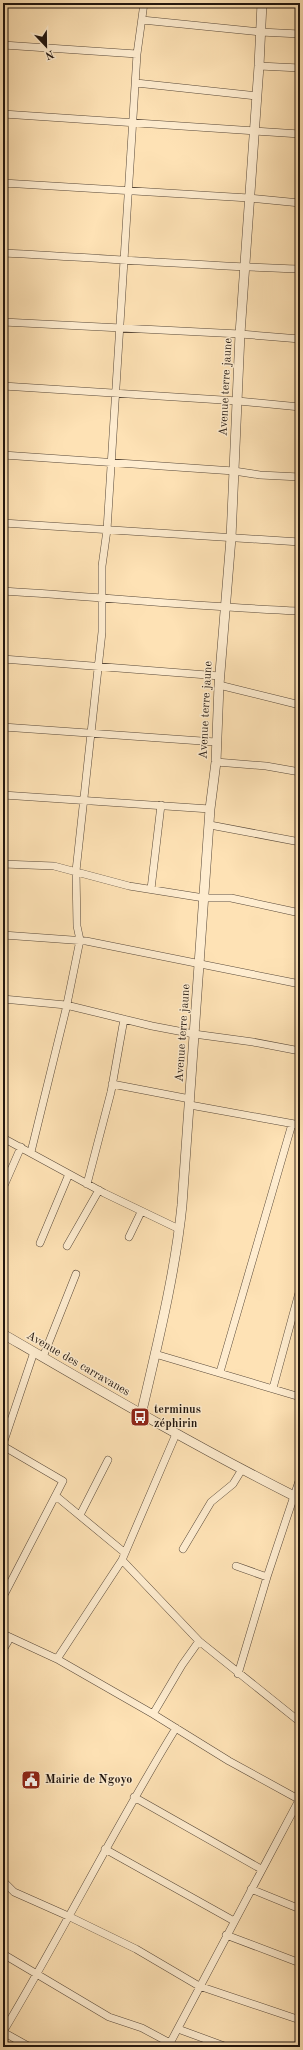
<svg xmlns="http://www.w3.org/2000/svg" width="303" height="2050" font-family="'Old Standard TT',serif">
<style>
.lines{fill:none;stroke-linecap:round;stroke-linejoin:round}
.minor-casing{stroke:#584838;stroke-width:8}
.tertiary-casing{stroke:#584838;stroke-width:10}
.minor{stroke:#feeccf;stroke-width:7}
.tertiary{stroke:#feeccf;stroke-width:9}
.labels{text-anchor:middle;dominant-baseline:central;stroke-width:3;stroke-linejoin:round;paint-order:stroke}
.street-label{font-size:12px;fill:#20150e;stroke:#feeccf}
.poi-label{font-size:12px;font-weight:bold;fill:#20150e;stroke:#feeccf;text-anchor:start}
</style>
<rect width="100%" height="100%" fill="#fee2b5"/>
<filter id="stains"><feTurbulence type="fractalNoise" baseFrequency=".005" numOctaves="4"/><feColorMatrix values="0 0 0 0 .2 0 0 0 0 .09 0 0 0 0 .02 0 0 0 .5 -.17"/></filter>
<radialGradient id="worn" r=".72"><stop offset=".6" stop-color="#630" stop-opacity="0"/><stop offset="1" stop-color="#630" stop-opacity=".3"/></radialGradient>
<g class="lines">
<g class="minor-casing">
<path id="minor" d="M142,20L260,32L300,34
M3,45L137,54
M259,66L300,68
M136,83L257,96
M3,114L300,134
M3,183L249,198L300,203
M3,205L4,183
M3,253C102,258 201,266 300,269
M3,322L240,334L300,339
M3,386L238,401L300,407
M3,455L234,471L260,475L300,477
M3,523L300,542
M3,591C102,597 201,607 300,611
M3,659L220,676
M219,685L300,705
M3,727L216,742
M216,762L266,766L300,772
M3,795L210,809
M210,825L300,842
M3,864L54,866L129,886L204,898H231L300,913
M151,889L161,805
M3,935L86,941L300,984
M3,999L66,1005L152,1026L194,1034L253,1042L300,1051
M112,1084L190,1099
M190,1105L300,1125
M3,1138L104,1193L179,1229
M31,1152L66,1009L80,940L77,926L76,871L102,632V566L107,530L137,54L144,3
M87,1184L111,1092L124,1019
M3,1188L21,1147
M129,1237L141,1212
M40,1243L69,1174
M67,1246L99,1190
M155,1354L300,1397
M43,1357L76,1274
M220,1372L292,1124
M273,1388L300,1289
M176,1434L122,1560L199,1641L300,1722
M3,1444L34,1352
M3,1446L63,1481L3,1597
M56,1496L125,1553
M80,1515L108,1460
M183,1549L211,1502L233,1484L241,1471
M236,1566L267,1577
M3,1634L57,1659L153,1714L229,1761L300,1800
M3,1650L10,1638
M57,1659L122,1560
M238,1674L267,1577L300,1478
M153,1714L182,1665L199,1641
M134,1797L261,1869
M105,1849L234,1921
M3,1881L14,1892L68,1916L136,1949L199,1986L300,2020
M251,1889L300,1909
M226,1935L300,1963
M3,1954L109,2017L142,2028L170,2043
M178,2029L227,2047
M3,2032C63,1932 115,1827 176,1728
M3,2032L30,2047
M168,2047L299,1800"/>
</g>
<g class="tertiary-casing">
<path id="tertiary" d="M3,1334C101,1391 198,1448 300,1499
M141,1415C157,1346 175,1275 182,1205L210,809L216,762L219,685L231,538L240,334L259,66L262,3"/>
</g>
<use href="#minor" class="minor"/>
<use href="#tertiary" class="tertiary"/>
</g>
<defs>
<g id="bus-square" transform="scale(1)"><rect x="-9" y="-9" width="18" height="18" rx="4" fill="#8f2418" stroke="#feeccf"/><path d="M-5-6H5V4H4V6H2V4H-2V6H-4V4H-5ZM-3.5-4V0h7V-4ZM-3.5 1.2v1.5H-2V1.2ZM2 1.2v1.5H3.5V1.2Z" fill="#fff"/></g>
<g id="civic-square" transform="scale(1)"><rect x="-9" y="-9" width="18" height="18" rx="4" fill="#8f2418" stroke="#feeccf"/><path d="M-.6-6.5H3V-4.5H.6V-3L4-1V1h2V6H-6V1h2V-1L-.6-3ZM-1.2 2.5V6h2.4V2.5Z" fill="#fff"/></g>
</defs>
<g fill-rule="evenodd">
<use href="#bus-square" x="140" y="1417"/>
<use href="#civic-square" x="31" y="1780"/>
</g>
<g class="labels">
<g class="street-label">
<text transform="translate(226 387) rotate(-87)">Avenue terre jaune</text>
<text transform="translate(206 710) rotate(-87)">Avenue terre jaune</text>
<text transform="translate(183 1033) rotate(-86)">Avenue terre jaune</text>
<text transform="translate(78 1364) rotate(30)">Avenue des carravanes</text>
</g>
<g class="poi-label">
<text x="154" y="1410">terminus<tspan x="154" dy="14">zéphirin</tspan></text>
<text x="45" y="1780">Mairie de Ngoyo</text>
</g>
</g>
<rect width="303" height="2050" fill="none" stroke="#fee2b5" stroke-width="16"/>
<rect x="4" y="4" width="295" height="2042" fill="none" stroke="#20150e" stroke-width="2"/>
<rect x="8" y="8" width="287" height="2034" fill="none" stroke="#20150e"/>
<g transform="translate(46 46) rotate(158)" stroke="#feeccf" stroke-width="3" paint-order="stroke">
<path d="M0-3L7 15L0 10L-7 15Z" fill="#20150e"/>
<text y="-6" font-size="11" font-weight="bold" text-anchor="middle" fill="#20150e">N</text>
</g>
<rect width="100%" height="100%" filter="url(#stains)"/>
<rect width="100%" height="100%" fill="url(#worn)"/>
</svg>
